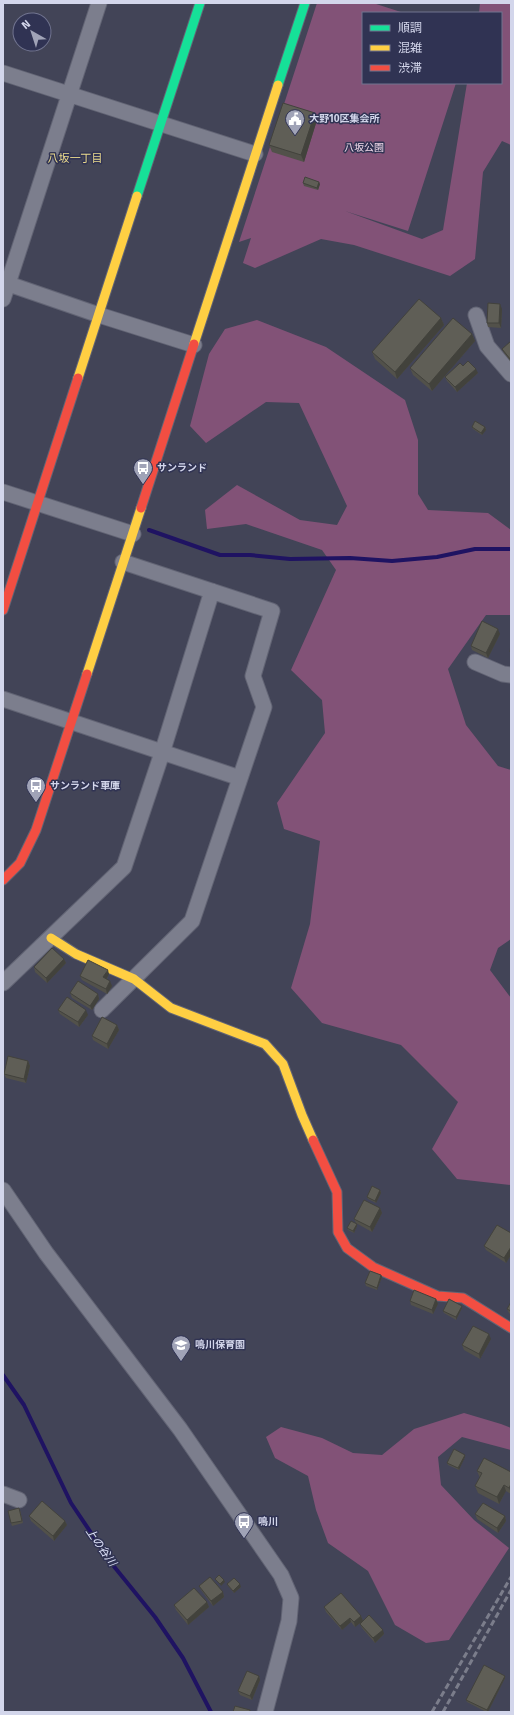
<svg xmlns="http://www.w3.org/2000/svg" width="514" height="1715" font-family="'Fira Sans','Noto Sans JP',sans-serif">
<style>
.green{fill:#825277}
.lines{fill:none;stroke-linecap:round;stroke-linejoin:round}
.stream{stroke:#1f1362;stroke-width:4}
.street-casing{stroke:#626474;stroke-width:17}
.fast-casing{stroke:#626474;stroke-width:11}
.slow-casing{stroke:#626474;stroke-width:11}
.jam-casing{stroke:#626474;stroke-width:11}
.street{stroke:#7c7e8d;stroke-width:15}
.fast{stroke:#16e098;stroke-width:9}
.slow{stroke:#ffcf43;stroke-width:9}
.jam{stroke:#f24e42;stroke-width:9}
.rail{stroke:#7b7d8b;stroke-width:3;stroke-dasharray:6 3;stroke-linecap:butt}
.wall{fill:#52514a}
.shaded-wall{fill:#42423c}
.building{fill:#5f5e56;stroke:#42423c}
.labels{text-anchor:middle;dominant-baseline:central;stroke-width:3;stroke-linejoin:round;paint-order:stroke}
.poi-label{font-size:10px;font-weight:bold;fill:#d3d6eb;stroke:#303353;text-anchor:start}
.park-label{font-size:10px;fill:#f3dbeb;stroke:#303353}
.neighbourhood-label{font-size:11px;fill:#eada8c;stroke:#303353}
.water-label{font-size:11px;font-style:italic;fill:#dfe3fb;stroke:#303353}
</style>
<rect width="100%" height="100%" fill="#424457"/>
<path class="green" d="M317,3H373L404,13H363V83H456L408,231L345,211L422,239L443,230L467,83H501V13H479L480,3H511V145L502,141L483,172L475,259L450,276L354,245L321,239L255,268L243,263L251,238L239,242Z
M257,320L326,347L405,400L418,440V494L428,510L488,513L511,530V615H486L448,669L466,725L498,766L511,770V939L498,948L490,970L511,998V1185L457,1179L432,1149L458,1102L401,1045L322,1023L291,988L310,924L320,841L284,829L277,803L325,733L322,700L291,670L336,570L322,550L246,524L207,529L205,510L237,485L300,520L337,525L347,506L299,403L266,402L206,443L190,426L209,354L225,329Z
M464,1413L501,1424L511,1428V1450L462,1437L438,1457L441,1485L474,1520L509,1548L449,1640L426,1643L395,1625L368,1571L328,1543L316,1510L308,1476L275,1458L266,1437L281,1427L322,1438L353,1453L382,1455L414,1429Z"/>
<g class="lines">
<path class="stream" d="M149,530L220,555H250L290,559L350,558L392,561L437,557L475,549H511
M3,1375L24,1405L71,1503L112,1564L155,1617L183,1658L211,1712"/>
<g class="street-casing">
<path id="street" d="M3,73L255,154
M3,282L99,315L194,345
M3,299L99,3
M476,315L487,346L511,374
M3,492L133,534
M475,662L503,674L511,675
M3,699L240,778
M3,983L124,867L162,753L212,591
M102,1010L192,921L264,707L253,676L272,611L123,562
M3,1190L46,1253L180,1429L281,1575L291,1598L289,1621L265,1712
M3,1494L19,1500"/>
</g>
<g class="fast-casing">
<path id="fast" d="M278,85L305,3
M137,196L200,3"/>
</g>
<g class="slow-casing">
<path id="slow" d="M194,344L278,85
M78,378L137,196
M87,674L141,508
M51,938L76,954L134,979L171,1008L265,1044L283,1064L302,1115L313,1140"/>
</g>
<g class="jam-casing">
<path id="jam" d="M141,508L194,344
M3,610L78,378
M3,880L20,863L36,830L87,674
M313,1140L337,1192L338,1232L347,1248L373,1267L438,1296L463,1298L511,1328"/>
</g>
<use href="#street" class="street"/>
<use href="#fast" class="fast"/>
<use href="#slow" class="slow"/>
<use href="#jam" class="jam"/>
<path class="rail" d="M432,1712L511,1577
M443,1712L511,1590"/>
</g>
<path class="wall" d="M315,113L317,120L304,162L272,152L269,145Z
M303,183L320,184L318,190L304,186Z
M502,309L501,328L488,327L487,323Z
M441,318L444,325L397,379L375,359L372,352Z
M472,334L475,341L432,391L413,375L410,368Z
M511,341V362L504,353L502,349Z
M463,366L478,373L457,392L447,381L445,377Z
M472,427H485L486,430L482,435L473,429Z
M500,634L488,658L472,650L471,646Z
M64,959L66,963L47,983L35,972L34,967Z
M109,974L107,979L112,986L107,994L82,980L80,976Z
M70,993L98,994L99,999L92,1010L72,998Z
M58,1010L88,1015L79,1027L60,1014Z
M117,1025L119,1030L108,1049L93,1040L92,1036Z
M28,1061L30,1066L26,1083L6,1078L4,1074Z
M380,1190L381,1193L376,1203L368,1199L367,1197Z
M380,1208L382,1213L372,1232L356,1223L354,1219Z
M357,1226L354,1233L348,1230L347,1228Z
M511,1233V1255L506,1263L486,1250L484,1246Z
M381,1275L382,1277L377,1290L366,1286L365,1283Z
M436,1299L438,1304L433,1314L411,1305L410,1301Z
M511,1302V1315L509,1313L507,1309Z
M462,1308L456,1320L444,1313L443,1311Z
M491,1339L480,1359L464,1350L462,1345Z
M465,1457L459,1470L448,1465L447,1463Z
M477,1471L511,1472V1494L506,1491L499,1504L478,1493L475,1486L480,1478Z
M20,1510L23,1523L12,1526L11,1523Z
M475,1514L505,1516L506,1521L498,1533L477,1519Z
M29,1516L65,1521L67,1525L54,1541L31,1521Z
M227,1584L241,1587L234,1593L228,1586Z
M199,1586L223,1592L224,1597L213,1606L201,1590Z
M207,1602L209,1607L188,1625L176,1610L174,1605Z
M324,1607L361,1616L363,1621L355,1627L351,1622L342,1630L326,1612Z
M360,1624L384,1634L375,1643L362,1628Z
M259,1676L260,1680L252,1700L240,1695L238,1691Z
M505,1676V1678L488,1712H486L467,1702L466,1700Z"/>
<path class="shaded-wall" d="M315,113L317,120L304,162L301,155Z
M319,182L320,184L318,190L317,188Z
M500,304L502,309L501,328L499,323Z
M441,318L444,325L397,379L395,372Z
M472,334L475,341L432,391L429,384Z
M476,369L478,373L457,392L455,387Z
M485,427L486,430L482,435L481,433Z
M498,629L500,634L488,658L486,653Z
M64,959L66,963L47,983L46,978Z
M108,970L109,974L105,982L103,977Z
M110,981L112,986L107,994L106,989Z
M98,994L99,999L92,1010L90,1006Z
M86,1010L88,1015L79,1027L78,1022Z
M117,1025L119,1030L108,1049L107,1044Z
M28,1061L30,1066L26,1083L24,1079Z
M380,1190L381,1193L376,1203L375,1201Z
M380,1208L382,1213L372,1232L370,1227Z
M357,1224V1226L354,1233L353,1231Z
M511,1247V1255L506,1263L504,1258Z
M381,1275L382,1277L377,1290V1288Z
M436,1299L438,1304L433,1314L432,1310Z
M462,1306V1308L456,1320V1317Z
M489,1334L491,1339L480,1359L479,1354Z
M465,1455V1457L459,1470L458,1468Z
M511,1484V1493L509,1488Z
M504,1485L506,1491L499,1504L497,1497Z
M505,1516L506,1521L498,1533L497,1528Z
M65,1521L67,1525L54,1541L53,1536Z
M224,1580L225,1582L221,1586L220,1584Z
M240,1584L241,1587L234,1593L233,1591Z
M223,1592L224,1597L213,1606L211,1601Z
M207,1602L209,1607L188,1625L187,1620Z
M361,1616L363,1621L355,1627L354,1622Z
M350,1618L351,1622L342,1630L340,1626Z
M383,1630L384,1634L375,1643L373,1638Z
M259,1676L260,1680L252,1700L250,1696Z
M505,1676V1678L488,1712H487V1710Z"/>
<path class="building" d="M283,103L315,113L301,155L269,145Z
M305,177L319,182L317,188L303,183Z
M419,299L441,318L395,372L372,352Z
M488,303L500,304L499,323H487Z
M453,318L472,334L429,384L410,368Z
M511,341V360L502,349Z
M468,361L476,369L455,387L445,377L460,363L463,366Z
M475,421L485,427L481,433L472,427Z
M482,621L498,629L486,653L471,646Z
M511,644V652H510Z
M52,948L64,959L46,978L34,967Z
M88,960L108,970L103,977L110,981L106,989L80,976Z
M78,981L98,994L90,1006L70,993Z
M67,997L86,1010L78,1022L58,1010Z
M102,1017L117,1025L107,1044L92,1036Z
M8,1056L28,1061L24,1079L4,1074Z
M372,1186L380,1190L375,1201L367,1197Z
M364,1200L380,1208L370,1227L354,1219Z
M351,1221L357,1224L353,1231L347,1228Z
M497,1225L511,1233V1247L504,1258L484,1246Z
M370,1271L381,1275L377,1288L365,1283Z
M414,1290L436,1299L432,1310L410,1301Z
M449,1299L462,1306L456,1317L443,1311Z
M511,1302V1311L507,1309Z
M473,1326L489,1334L479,1354L462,1345Z
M454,1449L465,1455L458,1468L447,1463Z
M484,1458L511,1472V1484L509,1488L504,1485L497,1497L475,1486L482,1473L477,1471Z
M42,1501L65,1521L53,1536L29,1516Z
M483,1503L505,1516L497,1528L475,1514Z
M19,1508L22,1521L11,1523L8,1511Z
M219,1575L224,1580L220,1584L215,1579Z
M210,1577L223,1592L211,1601L199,1586Z
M234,1578L240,1584L233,1591L227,1584Z
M194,1588L207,1602L187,1620L174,1605Z
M341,1593L361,1616L354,1622L350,1618L340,1626L324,1607Z
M369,1615L383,1630L373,1638L360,1624Z
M484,1665L505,1676L487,1710L466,1700Z
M247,1671L259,1676L250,1696L238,1691Z
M235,1706L250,1710V1712H233Z"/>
<defs>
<g id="civic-pin" transform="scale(1)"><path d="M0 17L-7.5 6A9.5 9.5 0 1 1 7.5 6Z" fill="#a0a3b7" stroke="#303353"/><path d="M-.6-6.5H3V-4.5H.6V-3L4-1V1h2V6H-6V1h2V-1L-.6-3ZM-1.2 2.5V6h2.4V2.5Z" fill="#fff"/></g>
<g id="bus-pin" transform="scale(1)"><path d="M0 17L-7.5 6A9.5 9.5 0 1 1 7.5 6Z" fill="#a0a3b7" stroke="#303353"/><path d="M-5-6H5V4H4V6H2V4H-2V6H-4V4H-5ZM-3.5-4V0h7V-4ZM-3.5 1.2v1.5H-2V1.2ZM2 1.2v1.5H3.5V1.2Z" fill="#fff"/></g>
<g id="school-pin" transform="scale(1)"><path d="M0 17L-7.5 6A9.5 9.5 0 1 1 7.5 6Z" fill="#a0a3b7" stroke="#303353"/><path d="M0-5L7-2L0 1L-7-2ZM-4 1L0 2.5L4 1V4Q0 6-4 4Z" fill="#fff"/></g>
</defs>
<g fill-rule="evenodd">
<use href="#civic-pin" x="295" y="119"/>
<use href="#bus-pin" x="143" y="468"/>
<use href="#bus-pin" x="36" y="786"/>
<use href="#school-pin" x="181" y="1345"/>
<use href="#bus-pin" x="244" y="1522"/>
</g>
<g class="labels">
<g class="poi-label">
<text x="309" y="119">大野10区集会所</text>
<text x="157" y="468">サンランド</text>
<text x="50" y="786">サンランド車庫</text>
<text x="195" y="1345">鳴川保育園</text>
<text x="258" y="1522">鳴川</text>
</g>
<g class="park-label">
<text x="364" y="148">八坂公園</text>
</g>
<g class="neighbourhood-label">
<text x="75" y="158">八坂一丁目</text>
</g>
<g class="water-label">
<text transform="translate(101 1547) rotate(55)">上の谷川</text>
</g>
</g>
<rect width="514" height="1715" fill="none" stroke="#d3d6eb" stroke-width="8"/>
<rect x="362" y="12" width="140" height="72" fill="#303353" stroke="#717490"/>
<rect x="370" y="25" width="20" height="6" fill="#16e098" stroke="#717490"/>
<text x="398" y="32" font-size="12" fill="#d3d6eb">順調</text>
<rect x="370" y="45" width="20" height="6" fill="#ffcf43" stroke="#717490"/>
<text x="398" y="52" font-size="12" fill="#d3d6eb">混雑</text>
<rect x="370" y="65" width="20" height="6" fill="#f24e42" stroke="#717490"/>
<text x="398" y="72" font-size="12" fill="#d3d6eb">渋滞</text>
<g transform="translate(32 32) rotate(321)"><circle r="19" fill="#303353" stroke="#717490"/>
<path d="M0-3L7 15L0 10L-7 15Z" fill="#a0a3b7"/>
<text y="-6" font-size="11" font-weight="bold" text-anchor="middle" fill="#d3d6eb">N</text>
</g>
</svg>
